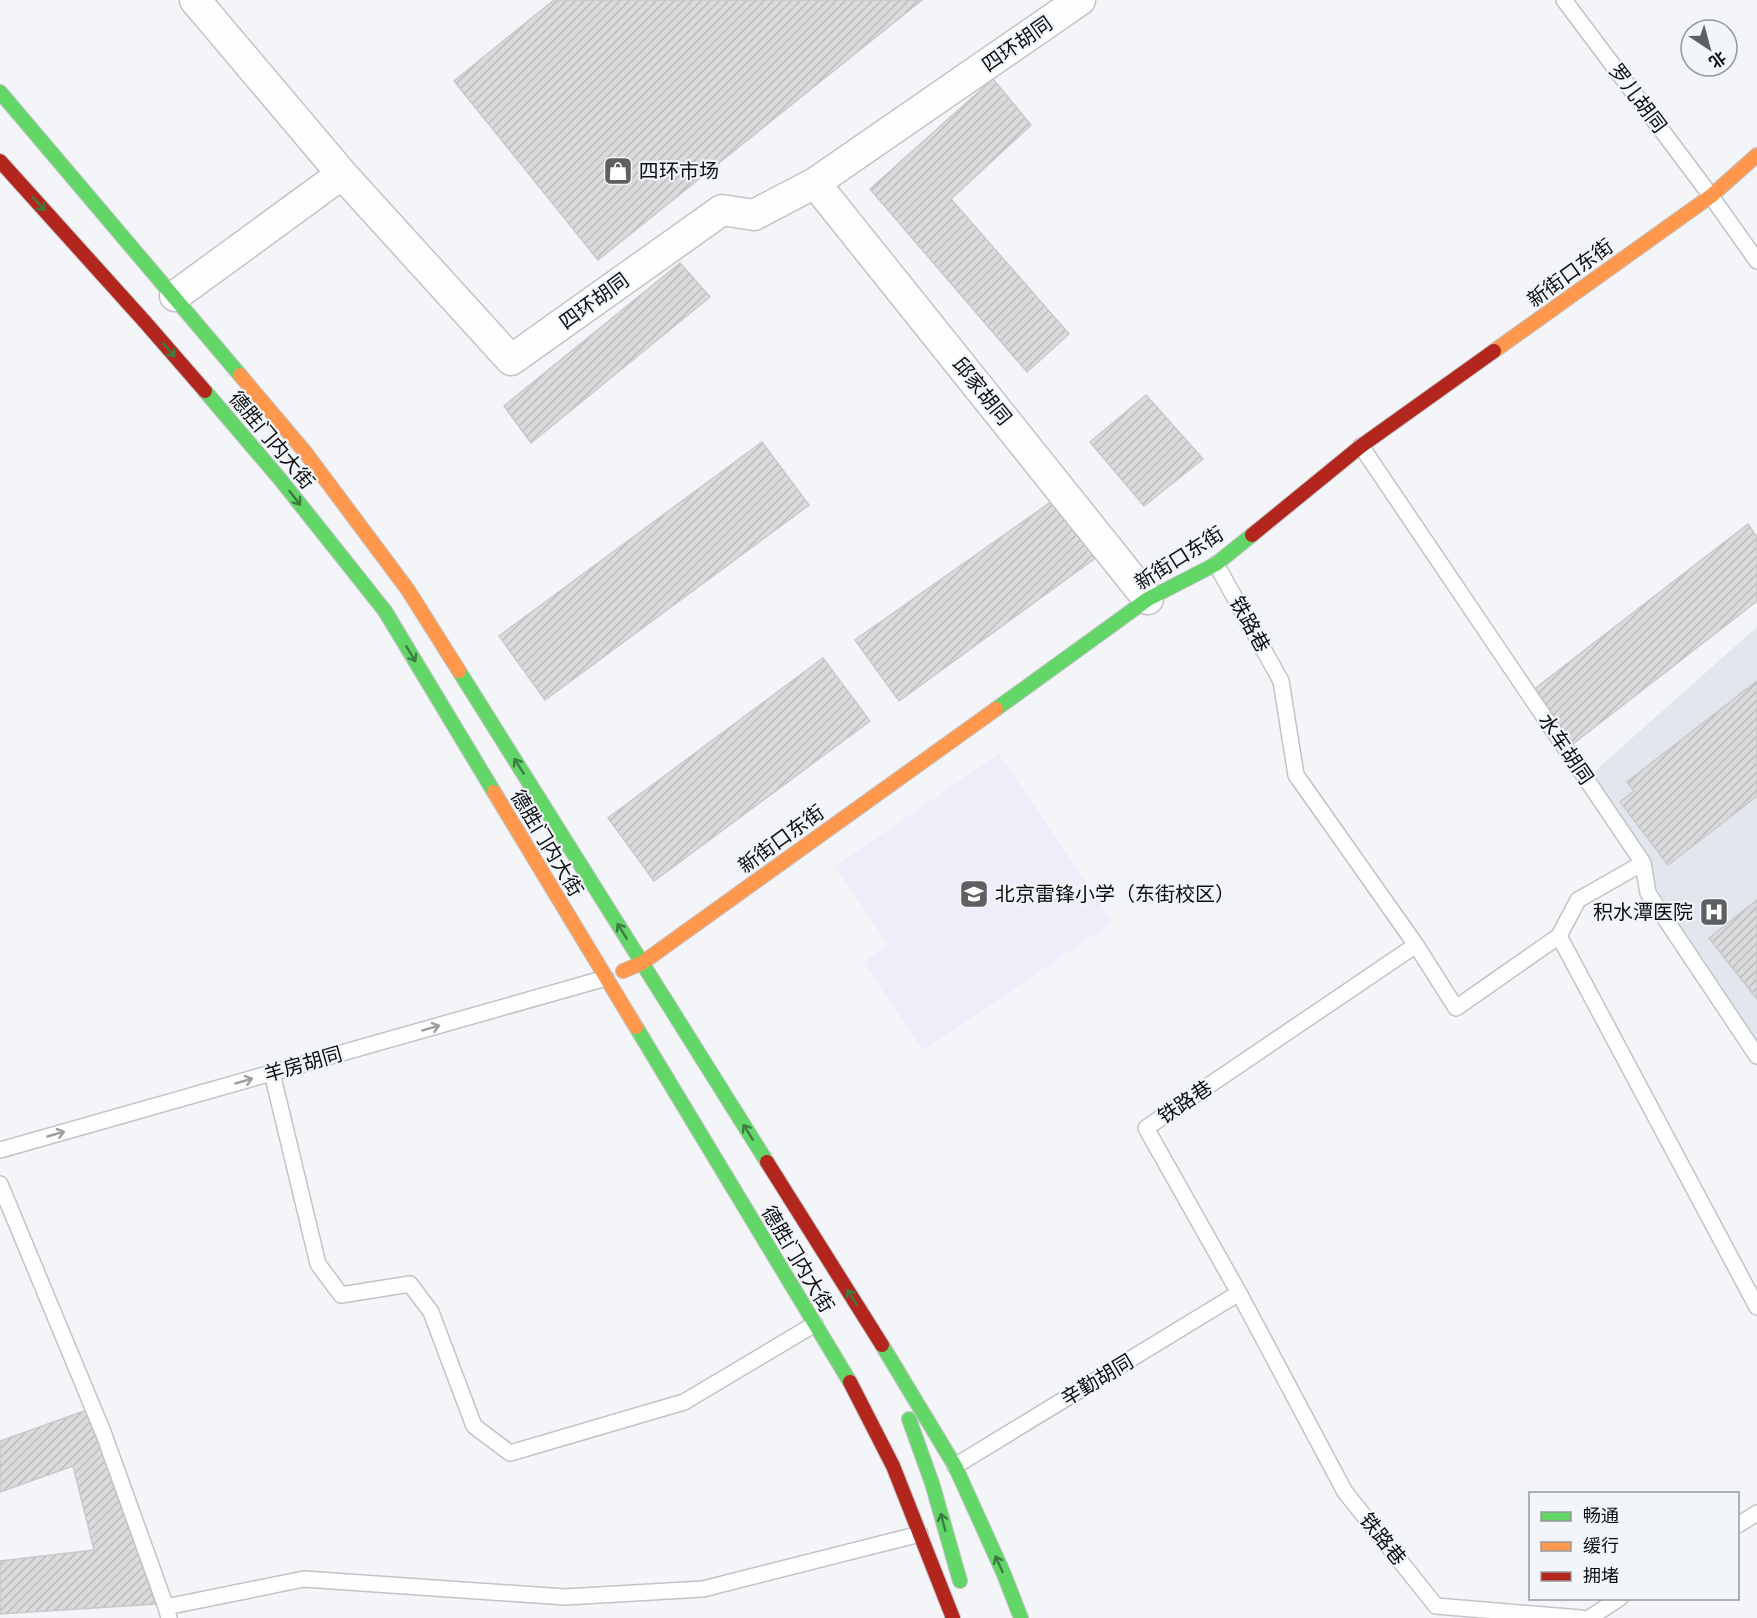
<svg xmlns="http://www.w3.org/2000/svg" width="1757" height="1618" font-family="'Zilla Slab','Noto Sans SC',serif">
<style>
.built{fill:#e2e7ee}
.education{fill:#f0edfb}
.building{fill:url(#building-hatch);stroke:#c9c9cb;stroke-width:1.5}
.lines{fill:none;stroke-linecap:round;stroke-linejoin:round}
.lane-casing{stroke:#c2c3c5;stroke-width:18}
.street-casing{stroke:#c2c3c5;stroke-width:33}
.fast-casing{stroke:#c2c3c5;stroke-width:16}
.slow-casing{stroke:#c2c3c5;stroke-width:16}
.jam-casing{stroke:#c2c3c5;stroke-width:16}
.lane{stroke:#fdfefe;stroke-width:15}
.street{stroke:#fdfefe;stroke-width:30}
.fast{stroke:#63d668;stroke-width:14}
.slow{stroke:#ff974d;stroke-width:14}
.jam{stroke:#b3261e;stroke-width:14}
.oneway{stroke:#3c7c40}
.oneway2{stroke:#9d9e9e}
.labels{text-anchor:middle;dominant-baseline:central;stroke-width:4.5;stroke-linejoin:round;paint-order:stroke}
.street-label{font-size:20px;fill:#0d0e0f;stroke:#f2f5f9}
.poi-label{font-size:20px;fill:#0d0e0f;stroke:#f2f5f9;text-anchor:start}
</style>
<defs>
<pattern id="building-hatch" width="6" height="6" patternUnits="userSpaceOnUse" patternTransform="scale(1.5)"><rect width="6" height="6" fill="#dbdbdd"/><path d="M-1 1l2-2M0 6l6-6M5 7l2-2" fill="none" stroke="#bbbbbc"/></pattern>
</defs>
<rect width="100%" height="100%" fill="#f3f5f8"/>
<path class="built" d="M1757,627V1045L1586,779Z"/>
<path class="education" d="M999,754L1113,922L923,1050L863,962L888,945L835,866Z"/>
<path class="building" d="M554,0H922L598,260L454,81Z
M993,79L1031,125L951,199L1069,334L1027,372L870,189Z
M680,263L710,297L531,443L504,406Z
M1146,395L1203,459L1144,506L1090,442Z
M762,442L809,505L545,700L499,636Z
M1055,499L1098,556L899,701L855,640Z
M1748,524L1757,537V601L1569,747L1528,694Z
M823,658L870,721L654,881L608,818Z
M1757,681V796L1668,865L1620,802L1634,791L1627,782Z
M1757,900V999L1709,938Z
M87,1410L156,1604L0,1614V1561L94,1550L73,1466L0,1492V1441Z"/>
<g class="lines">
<g class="lane-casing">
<path id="lane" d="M1564,0L1711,196L1757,261
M1361,446L1643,863L1648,893L1757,1056
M1216,564L1281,681L1296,775L1416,945L1146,1128L1239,1293L1345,1492L1436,1606L1581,1618
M1643,863L1578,900L1559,936L1757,1307
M1416,945L1456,1008L1559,936
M272,1073L318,1264L341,1295L410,1284L431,1312L474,1426L510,1453L684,1402L815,1324
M0,1150L606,978
M0,1184L103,1432L166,1607L169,1618
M955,1466L1239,1293
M1738,1525L1757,1513
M166,1607L304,1579L565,1597L703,1589L920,1534
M1589,1618L1620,1598"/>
</g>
<g class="street-casing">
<path id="street" d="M195,0L342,174L511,360L722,210L754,215L815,183L1080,0
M815,183L1148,599
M175,296L342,174"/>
</g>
<g class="fast-casing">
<path id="fast" d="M0,92L240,375
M205,391L280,479L385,611L494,792
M459,671L767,1162
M996,709L1148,599L1216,564L1252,535
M636,1027L850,1382
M882,1345L955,1466L1003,1572L1021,1618
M909,1419L932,1483L960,1581"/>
</g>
<g class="slow-casing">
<path id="slow" d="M1494,351L1711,196L1757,155
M240,375L305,452L408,590L459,671
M494,792L636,1027
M623,971L642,963L996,709"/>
</g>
<g class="jam-casing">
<path id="jam" d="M0,161L145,322L205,391
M1252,535L1361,446L1494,351
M767,1162L882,1345
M850,1382L893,1466L953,1618"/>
</g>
<use href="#lane" class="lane"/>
<use href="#street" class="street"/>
<use href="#fast" class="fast"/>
<use href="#slow" class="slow"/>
<use href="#jam" class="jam"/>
</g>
<defs><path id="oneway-shaft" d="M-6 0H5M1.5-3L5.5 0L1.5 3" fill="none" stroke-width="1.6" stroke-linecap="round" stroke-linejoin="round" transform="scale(1.5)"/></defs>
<g class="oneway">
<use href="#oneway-shaft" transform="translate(39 204) rotate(48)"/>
<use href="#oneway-shaft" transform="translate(169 350) rotate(49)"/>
<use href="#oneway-shaft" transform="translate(295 498) rotate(52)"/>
<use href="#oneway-shaft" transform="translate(411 654) rotate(59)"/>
<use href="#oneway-shaft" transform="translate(519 766) rotate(-122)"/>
<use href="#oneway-shaft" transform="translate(622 931) rotate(-122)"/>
<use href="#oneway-shaft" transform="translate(748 1132) rotate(-122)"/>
<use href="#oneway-shaft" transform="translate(852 1297) rotate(-122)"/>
<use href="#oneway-shaft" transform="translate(943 1522) rotate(-105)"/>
<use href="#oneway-shaft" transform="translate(999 1564) rotate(-114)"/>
</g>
<g class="oneway2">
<use href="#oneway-shaft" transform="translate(431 1028) rotate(-16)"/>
<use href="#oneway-shaft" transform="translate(244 1081) rotate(-16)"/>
<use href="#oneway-shaft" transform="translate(56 1134) rotate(-16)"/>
</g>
<defs>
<g id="shop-square" transform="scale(1.5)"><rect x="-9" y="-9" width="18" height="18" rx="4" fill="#5e5f61" stroke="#f2f5f9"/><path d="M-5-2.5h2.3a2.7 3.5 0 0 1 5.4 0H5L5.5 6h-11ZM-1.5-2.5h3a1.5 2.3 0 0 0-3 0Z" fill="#fff"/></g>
<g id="school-square" transform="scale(1.5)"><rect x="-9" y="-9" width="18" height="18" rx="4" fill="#5e5f61" stroke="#f2f5f9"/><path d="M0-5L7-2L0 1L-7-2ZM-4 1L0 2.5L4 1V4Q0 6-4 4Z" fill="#fff"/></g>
<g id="hospital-square" transform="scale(1.5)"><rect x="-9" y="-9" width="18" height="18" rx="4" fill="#5e5f61" stroke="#f2f5f9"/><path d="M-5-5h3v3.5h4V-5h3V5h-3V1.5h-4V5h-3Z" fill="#fff"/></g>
</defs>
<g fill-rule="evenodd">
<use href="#shop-square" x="618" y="171"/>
<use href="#school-square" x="974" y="894"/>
<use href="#hospital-square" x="1714" y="912"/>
</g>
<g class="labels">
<g class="street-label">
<text transform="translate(1017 44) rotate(-35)">四环胡同</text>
<text transform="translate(1638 98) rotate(53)">罗儿胡同</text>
<text transform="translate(1570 273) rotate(-36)">新街口东街</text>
<text transform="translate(594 301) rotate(-36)">四环胡同</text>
<text transform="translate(982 391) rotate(51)">邱家胡同</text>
<text transform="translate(272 440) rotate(50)">德胜门内大街</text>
<text transform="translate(1179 558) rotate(-32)">新街口东街</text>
<text transform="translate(1250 624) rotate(61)">铁路巷</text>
<text transform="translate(1566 749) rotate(56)">水车胡同</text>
<text transform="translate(781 839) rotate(-36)">新街口东街</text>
<text transform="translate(547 843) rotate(59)">德胜门内大街</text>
<text transform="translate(303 1064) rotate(-16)">羊房胡同</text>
<text transform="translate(1185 1102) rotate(-34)">铁路巷</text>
<text transform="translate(798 1259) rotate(59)">德胜门内大街</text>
<text transform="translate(1097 1380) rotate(-31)">辛勤胡同</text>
<text transform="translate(1383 1539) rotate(51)">铁路巷</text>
</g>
<g class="poi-label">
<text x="639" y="171">四环市场</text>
<text x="995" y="894">北京雷锋小学（东街校区）</text>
<text x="1693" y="912" text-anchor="end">积水潭医院</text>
</g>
</g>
<rect x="1529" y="1492" width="210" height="108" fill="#f2f5f9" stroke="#96999b" stroke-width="1.5"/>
<rect x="1541" y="1512" width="30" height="9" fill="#63d668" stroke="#96999b" stroke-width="1.5"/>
<text x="1583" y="1522" font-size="18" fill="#0d0e0f">畅通</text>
<rect x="1541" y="1542" width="30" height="9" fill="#ff974d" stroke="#96999b" stroke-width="1.5"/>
<text x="1583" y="1552" font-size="18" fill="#0d0e0f">缓行</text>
<rect x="1541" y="1572" width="30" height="9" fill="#b3261e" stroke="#96999b" stroke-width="1.5"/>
<text x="1583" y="1582" font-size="18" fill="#0d0e0f">拥堵</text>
<g transform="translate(1709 48) rotate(144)"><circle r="28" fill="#f2f5f9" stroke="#96999b" stroke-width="1.5"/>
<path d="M0-4.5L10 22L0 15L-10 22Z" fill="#5e5f61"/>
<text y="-9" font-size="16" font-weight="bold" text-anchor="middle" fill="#0d0e0f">北</text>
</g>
</svg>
